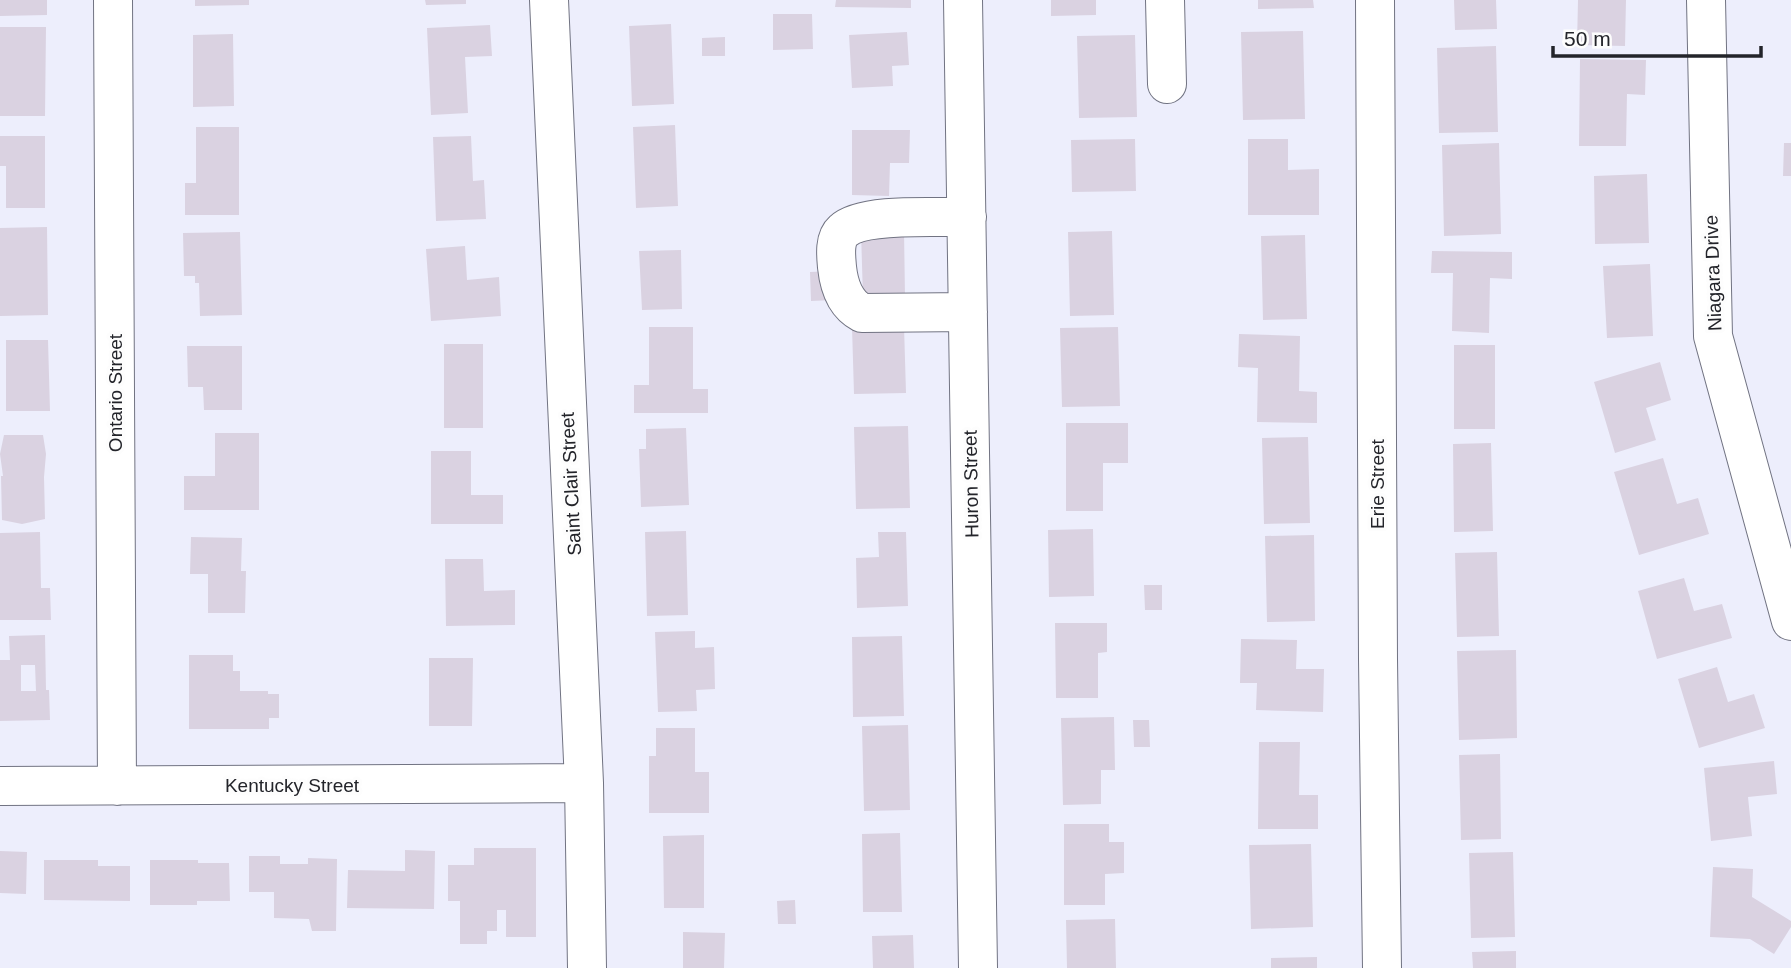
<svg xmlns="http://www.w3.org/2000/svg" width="1791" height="968" font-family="Arial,sans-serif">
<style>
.building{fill:#dad2e1;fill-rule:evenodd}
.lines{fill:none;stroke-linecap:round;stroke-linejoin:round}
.minor-casing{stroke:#717382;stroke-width:40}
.minor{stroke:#fff;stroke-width:38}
.labels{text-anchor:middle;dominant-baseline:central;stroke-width:7;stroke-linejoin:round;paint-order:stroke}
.street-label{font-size:19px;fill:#23242a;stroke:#fdfdfd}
</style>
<rect width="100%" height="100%" fill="#edeefc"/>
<path class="building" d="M0,0H47V15L0,16Z
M195,0H249V5L195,6Z
M425,0H466V4L426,5Z
M836,0H911V8L835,7Z
M1051,0H1096V15L1051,16Z
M1258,0H1313L1314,8L1258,9Z
M1454,0H1496L1497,29L1455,30Z
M1578,0H1626L1625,46L1577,45Z
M773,14H812L813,49L773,50Z
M671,24L674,104L632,106L629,26Z
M490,25L492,56L465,57L468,113L431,115L427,28Z
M0,27H46L45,116H0Z
M1303,31L1305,119L1243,120L1241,32Z
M907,32L909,65L892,66L893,86L852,88L849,35Z
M233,34L234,106L193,107V35Z
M1135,35L1137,117L1079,118L1077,36Z
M725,37V56H702V38Z
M1496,46L1498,132L1439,133L1437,48Z
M1580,59L1646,60L1645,95L1627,94L1626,146H1579Z
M675,125L678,206L636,208L633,127Z
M196,127H239V215H185V183H196Z
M852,130H910L909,163H890L889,196L852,195Z
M0,136H45V208H6V166H0Z
M471,136L473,181L484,180L486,219L436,221L433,137Z
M1135,139L1136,191L1072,192L1071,140Z
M1248,139H1288V170L1319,169V215H1248Z
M1499,143L1501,234L1444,236L1442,145Z
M1784,143H1791V176H1783Z
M1647,174L1649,243L1595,244L1594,176Z
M47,227L48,315L0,316V228Z
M904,230L905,297L863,298L861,231Z
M1112,231L1114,315L1070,316L1068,232Z
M240,232L242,315L200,316L199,283H195V276H184L183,233Z
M1305,235L1307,319L1263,320L1261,236Z
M465,246L467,280L499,277L501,316L431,321L426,249Z
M681,250L682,309L642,310L639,251Z
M1432,251L1512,252V279L1490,278L1489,333L1452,331L1453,273H1431Z
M1650,264L1653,336L1607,338L1603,266Z
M832,271L833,300L811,301L810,272Z
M904,326L906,393L854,394L852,327Z
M649,327H693V389H708V413H634V385H649Z
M1118,327L1120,406L1062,407L1060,328Z
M1239,334L1300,336L1299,391L1317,392V423L1257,422L1258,368L1238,367Z
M6,340H48L50,411H6Z
M444,344H483V428H444Z
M1454,345H1495V429H1454Z
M187,346H242V410H204L203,387H188Z
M1660,362L1671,400L1646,408L1656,440L1615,453L1594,382Z
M1066,423H1128V463H1103V511H1066Z
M908,426L910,508L856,509L854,427Z
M686,428L689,505L641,507L639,449H646V429Z
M215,433H259V510H184V476H215Z
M4,435H43L46,454L44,477L45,519L22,524L2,520L1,476H3L0,454Z
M1308,437L1310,523L1264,524L1262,438Z
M1491,443L1493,531L1454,532L1453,444Z
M431,451H471V495H503V524H431Z
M1663,458L1677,504L1698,498L1709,534L1639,555L1614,472Z
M1093,529L1094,596L1049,597L1048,530Z
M686,531L688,615L647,616L645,532Z
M40,532L41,588H50L51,620H0V533Z
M878,532H906L908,606L857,608L856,558L879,557Z
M1314,535L1315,621L1267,622L1265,536Z
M191,537L242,538L241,571H246L245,613H208V574H190Z
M1497,552L1499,636L1457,637L1455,553Z
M445,559H483L484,591L515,590V625L446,626Z
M1684,578L1694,611L1722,604L1732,638L1657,659L1638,591Z
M1144,585H1162V610H1145Z
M1055,623H1107V652L1098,653V698H1056Z
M695,631V648L714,647L715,689L696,690L697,711L658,712L655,632Z
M45,635L46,690H49L50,720L0,721V660H10L9,636ZM21,665H35L36,691H21Z
M902,636L904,716L853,717L852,637Z
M1241,639L1297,640L1296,669H1324L1323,712L1256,710L1257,683H1240Z
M1516,650L1517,738L1459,740L1457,651Z
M189,655H233V671H240V691H268V694H279V718H269V729H189Z
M429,658H473L472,726H429Z
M1717,667L1728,702L1754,694L1765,728L1699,748L1678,679Z
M1114,717L1115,770H1101V804L1063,805L1061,718Z
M1133,720H1149L1150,747H1134Z
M908,725L910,810L864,811L862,726Z
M656,728H695V772H709V813H649V756H656Z
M1259,742H1300L1299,795H1318V829H1258Z
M1500,754L1501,839L1461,840L1459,755Z
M1774,761L1777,794L1748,797L1752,836L1711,841L1704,768Z
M1064,824H1109V842H1124V873L1105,874V905H1064Z
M900,833L902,912H863L862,834Z
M704,835V908H664L663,836Z
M1311,844L1313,927L1251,929L1249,845Z
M474,848H536V937H506V910H497V931H487V944H460V901H448V865H474Z
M405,850L435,851L434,909L347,908L348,870L405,871Z
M0,851L27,852L26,894L0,893Z
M1513,852L1515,937L1471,938L1469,853Z
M249,856H280V864H308V858L337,859L336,931H312L309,919L274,918V892H249Z
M44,860H98V866H130V901L44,900Z
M150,860H198V863H229L230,901H197V905H150Z
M1713,867L1753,869L1752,897L1791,921V927L1774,954L1750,939L1710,937Z
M795,900L796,924H778L777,901Z
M1115,919L1116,968H1067L1066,920Z
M683,932L725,933L724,968H683Z
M913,935L914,968H873L872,936Z
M1516,951V968H1473L1472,952Z
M1317,957V968H1271V958Z"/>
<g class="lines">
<g class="minor-casing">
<path id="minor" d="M113,0L117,786
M549,0L584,783L587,968
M963,0L978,968
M1165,0L1167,84
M1375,0L1378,659L1382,968
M1706,0L1713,336L1791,621
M967,217C938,218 863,212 843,231C834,239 836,256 837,267C839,286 845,304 862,313L968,312
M0,786L584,783"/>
</g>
<use href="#minor" class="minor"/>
</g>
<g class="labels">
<g class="street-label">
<text transform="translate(1713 273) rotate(-92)">Niagara Drive</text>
<text transform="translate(115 393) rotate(-90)">Ontario Street</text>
<text transform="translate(571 484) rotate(-93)">Saint Clair Street</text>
<text transform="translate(971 484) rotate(-91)">Huron Street</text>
<text transform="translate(1377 484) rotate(-90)">Erie Street</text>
<text x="292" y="785">Kentucky Street</text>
</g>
</g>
<path d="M1553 46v10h208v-10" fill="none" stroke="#23242a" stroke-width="3.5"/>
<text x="1564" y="46" font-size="21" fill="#23242a" stroke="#fdfdfd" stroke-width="5" paint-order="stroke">50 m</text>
</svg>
